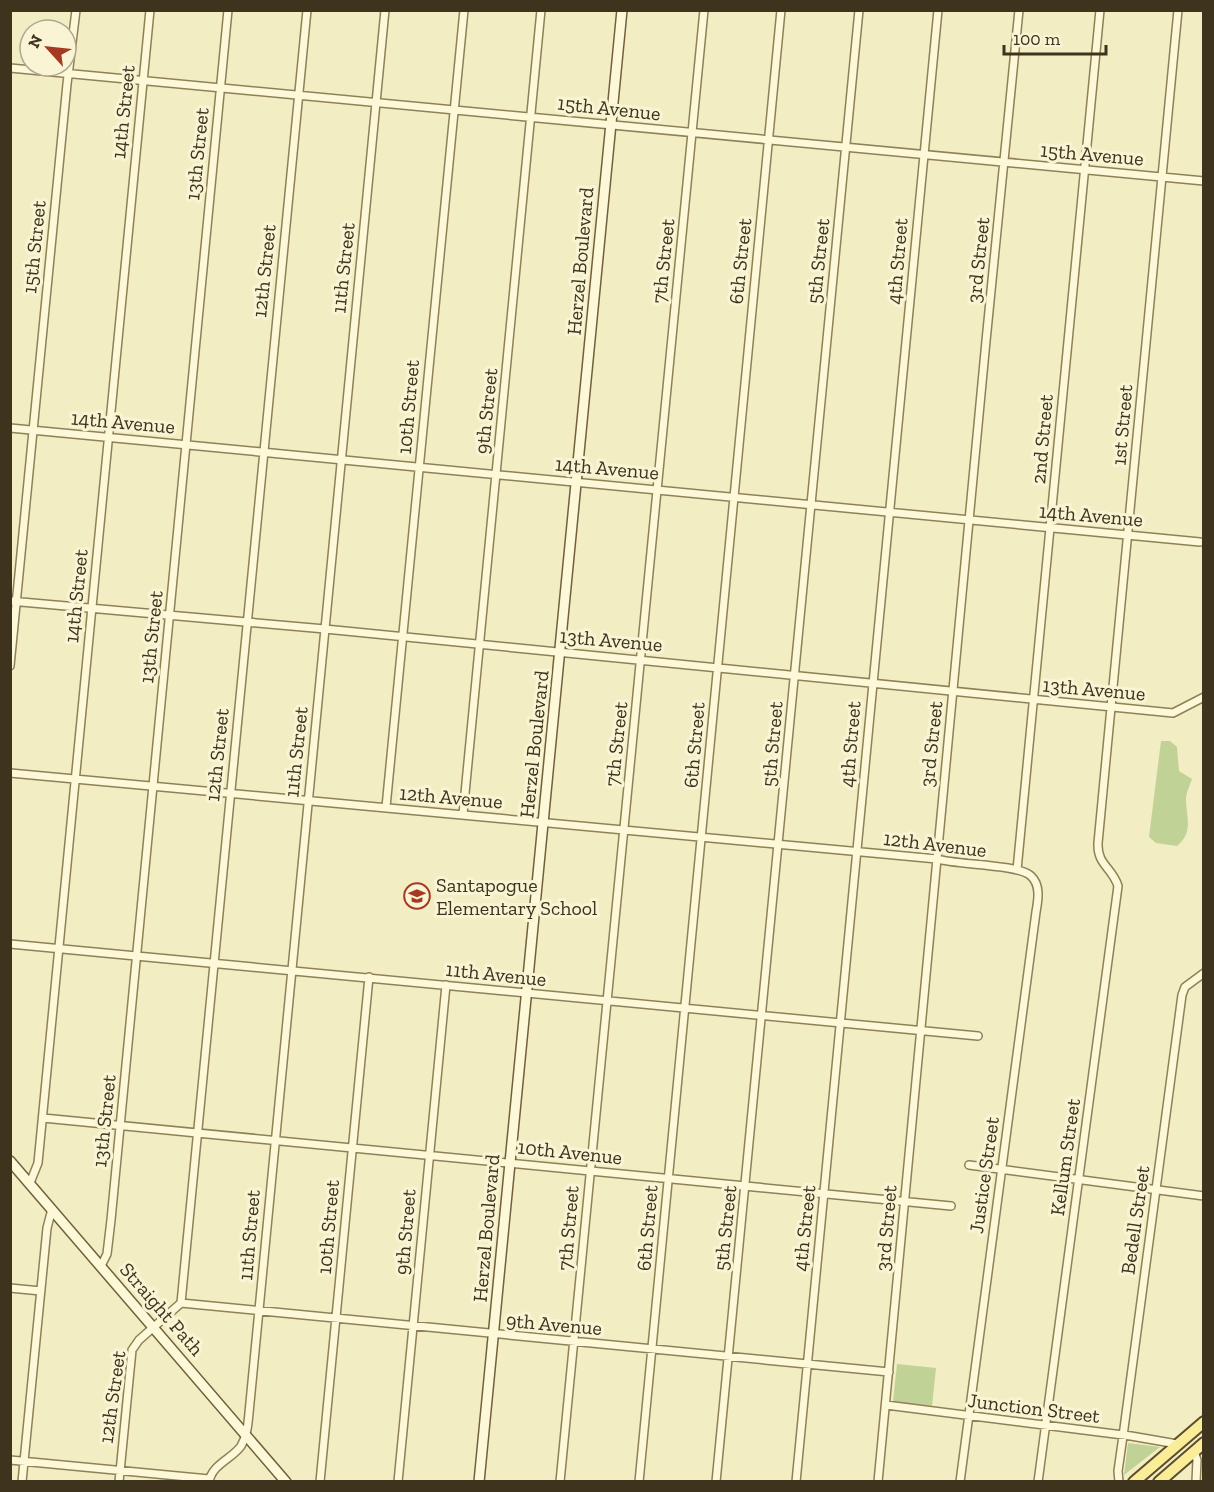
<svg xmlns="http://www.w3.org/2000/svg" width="1214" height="1492" font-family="'Zilla Slab',serif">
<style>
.green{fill:#c0d296}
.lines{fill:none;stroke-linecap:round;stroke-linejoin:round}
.street-casing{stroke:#8f8058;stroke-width:10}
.secondary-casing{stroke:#71603b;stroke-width:12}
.primary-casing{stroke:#5d4c2c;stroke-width:14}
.street{stroke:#fcf8d8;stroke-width:7}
.secondary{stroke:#fcf8d8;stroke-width:9}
.primary{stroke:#f9ed98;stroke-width:10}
.labels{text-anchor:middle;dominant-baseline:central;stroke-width:6;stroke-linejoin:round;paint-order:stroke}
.street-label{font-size:20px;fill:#3e331d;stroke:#f9f5d4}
.poi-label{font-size:20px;fill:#3e331d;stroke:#f9f5d4;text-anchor:start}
</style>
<rect width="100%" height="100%" fill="#f3edc3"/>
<path class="green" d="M1161,741H1170L1177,747L1179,771L1192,779C1190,785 1186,793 1186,799C1186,817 1194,832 1177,846L1156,843L1149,837Z
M897,1364L936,1368L932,1406L893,1402Z
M1128,1443L1160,1447L1124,1475Z"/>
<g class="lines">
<g class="street-casing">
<path id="street" d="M10,68L1204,181
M10,428L1200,542
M10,601L325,629L1173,713L1204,697
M10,666L67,84L76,10
M10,773L937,859C957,865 1018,864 1031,876C1041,885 1038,901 1036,912L960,1482
M386,807L464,10
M463,814L541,10
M1017,870L1100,10
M10,944L978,1036
M43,1118L951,1206
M969,1165L1204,1196
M30,1183L38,1163L150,10
M101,1266L107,1254L111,1220L228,10
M10,1288L41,1291
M181,1303L889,1372
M886,1405L1131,1436L1177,1444
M1194,1451L1197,1460L1196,1482
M10,1460L209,1479
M22,1482L47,1228L52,1209
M119,1482L132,1350L139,1340L181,1303L307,10
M209,1482C212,1464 232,1459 241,1446C247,1436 248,1424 249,1413L385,10
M320,1482L369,977
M398,1482L446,985
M560,1482L704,10
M639,1482L781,10
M716,1482L859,10
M796,1482L938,10
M878,1482L986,341L1019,10
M1038,1482L1118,886C1112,867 1097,865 1098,843L1178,10
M1119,1482L1118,1471L1123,1436L1182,995L1185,987L1204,973"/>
</g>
<g class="secondary-casing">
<path id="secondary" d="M10,1161L286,1482
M479,1482L622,10"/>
</g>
<g class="primary-casing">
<path id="primary" d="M1134,1482L1204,1422
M1159,1482L1204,1443"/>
</g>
<use href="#street" class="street"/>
<use href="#secondary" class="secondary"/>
<use href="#primary" class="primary"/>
</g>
<defs>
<g id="school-ring" transform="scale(1.35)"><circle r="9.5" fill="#f9f5d4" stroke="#a53921" stroke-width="1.5"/><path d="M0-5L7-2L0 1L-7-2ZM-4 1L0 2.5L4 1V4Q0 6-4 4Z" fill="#a53921"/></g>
</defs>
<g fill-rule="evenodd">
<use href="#school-ring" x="417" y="896"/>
</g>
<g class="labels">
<g class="street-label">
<text transform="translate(609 108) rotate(6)">15th Avenue</text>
<text transform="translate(123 112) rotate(-84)">14th Street</text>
<text transform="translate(197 154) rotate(-84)">13th Street</text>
<text transform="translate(1092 154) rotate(5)">15th Avenue</text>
<text transform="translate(34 247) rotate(-84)">15th Street</text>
<text transform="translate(978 260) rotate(-84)">3rd Street</text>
<text transform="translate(580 261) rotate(-85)">Herzel Boulevard</text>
<text transform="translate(663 261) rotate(-84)">7th Street</text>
<text transform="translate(740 261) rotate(-84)">6th Street</text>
<text transform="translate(818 261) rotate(-84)">5th Street</text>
<text transform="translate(897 261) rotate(-85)">4th Street</text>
<text transform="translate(343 268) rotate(-84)">11th Street</text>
<text transform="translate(264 271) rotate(-84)">12th Street</text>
<text transform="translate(408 407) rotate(-85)">10th Street</text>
<text transform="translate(486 411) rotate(-84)">9th Street</text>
<text transform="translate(123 422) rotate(5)">14th Avenue</text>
<text transform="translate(1122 425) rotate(-85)">1st Street</text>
<text transform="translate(1042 439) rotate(-85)">2nd Street</text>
<text transform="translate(607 468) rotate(5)">14th Avenue</text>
<text transform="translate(1091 515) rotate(5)">14th Avenue</text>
<text transform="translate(76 596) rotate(-84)">14th Street</text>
<text transform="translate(151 637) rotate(-84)">13th Street</text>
<text transform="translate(611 640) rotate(5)">13th Avenue</text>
<text transform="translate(1094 689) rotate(5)">13th Avenue</text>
<text transform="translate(534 744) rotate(-84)">Herzel Boulevard</text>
<text transform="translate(616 744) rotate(-84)">7th Street</text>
<text transform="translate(772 744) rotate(-85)">5th Street</text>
<text transform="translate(850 744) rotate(-85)">4th Street</text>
<text transform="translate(931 744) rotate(-84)">3rd Street</text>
<text transform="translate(694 745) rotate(-85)">6th Street</text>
<text transform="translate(296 752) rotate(-84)">11th Street</text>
<text transform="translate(217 755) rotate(-84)">12th Street</text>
<text transform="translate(451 797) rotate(5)">12th Avenue</text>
<text transform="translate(935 844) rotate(7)">12th Avenue</text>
<text transform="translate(496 974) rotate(6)">11th Avenue</text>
<text transform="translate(104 1121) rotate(-84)">13th Street</text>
<text transform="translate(570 1152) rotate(6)">10th Avenue</text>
<text transform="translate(1065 1157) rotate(-82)">Kellum Street</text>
<text transform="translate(984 1175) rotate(-82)">Justice Street</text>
<text transform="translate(1135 1220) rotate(-82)">Bedell Street</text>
<text transform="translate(328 1227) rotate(-85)">10th Street</text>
<text transform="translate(486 1228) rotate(-85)">Herzel Boulevard</text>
<text transform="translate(568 1228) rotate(-85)">7th Street</text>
<text transform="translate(647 1228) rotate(-85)">6th Street</text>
<text transform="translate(725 1228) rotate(-84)">5th Street</text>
<text transform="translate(804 1228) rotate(-84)">4th Street</text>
<text transform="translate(886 1228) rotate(-85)">3rd Street</text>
<text transform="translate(405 1232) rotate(-85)">9th Street</text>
<text transform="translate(249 1235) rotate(-85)">11th Street</text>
<text transform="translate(162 1309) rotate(49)">Straight Path</text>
<text transform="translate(554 1324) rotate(5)">9th Avenue</text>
<text transform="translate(112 1397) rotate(-82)">12th Street</text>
<text transform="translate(1034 1408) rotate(7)">Junction Street</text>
</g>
<g class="poi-label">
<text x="436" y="885">Santapogue<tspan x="436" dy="23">Elementary School</tspan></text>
</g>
</g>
<rect width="1214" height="1492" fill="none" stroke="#3e331d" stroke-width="24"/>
<g transform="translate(48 48) rotate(297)"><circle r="28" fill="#f9f5d4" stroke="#aea78b" stroke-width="1.5"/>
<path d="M0-4.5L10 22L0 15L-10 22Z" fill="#a53921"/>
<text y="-9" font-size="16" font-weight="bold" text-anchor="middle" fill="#3e331d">N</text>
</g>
<path d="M1004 45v9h102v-9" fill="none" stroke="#3e331d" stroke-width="3"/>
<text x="1013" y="45" font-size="18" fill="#3e331d" stroke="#f9f5d4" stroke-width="4.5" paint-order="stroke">100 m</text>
</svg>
